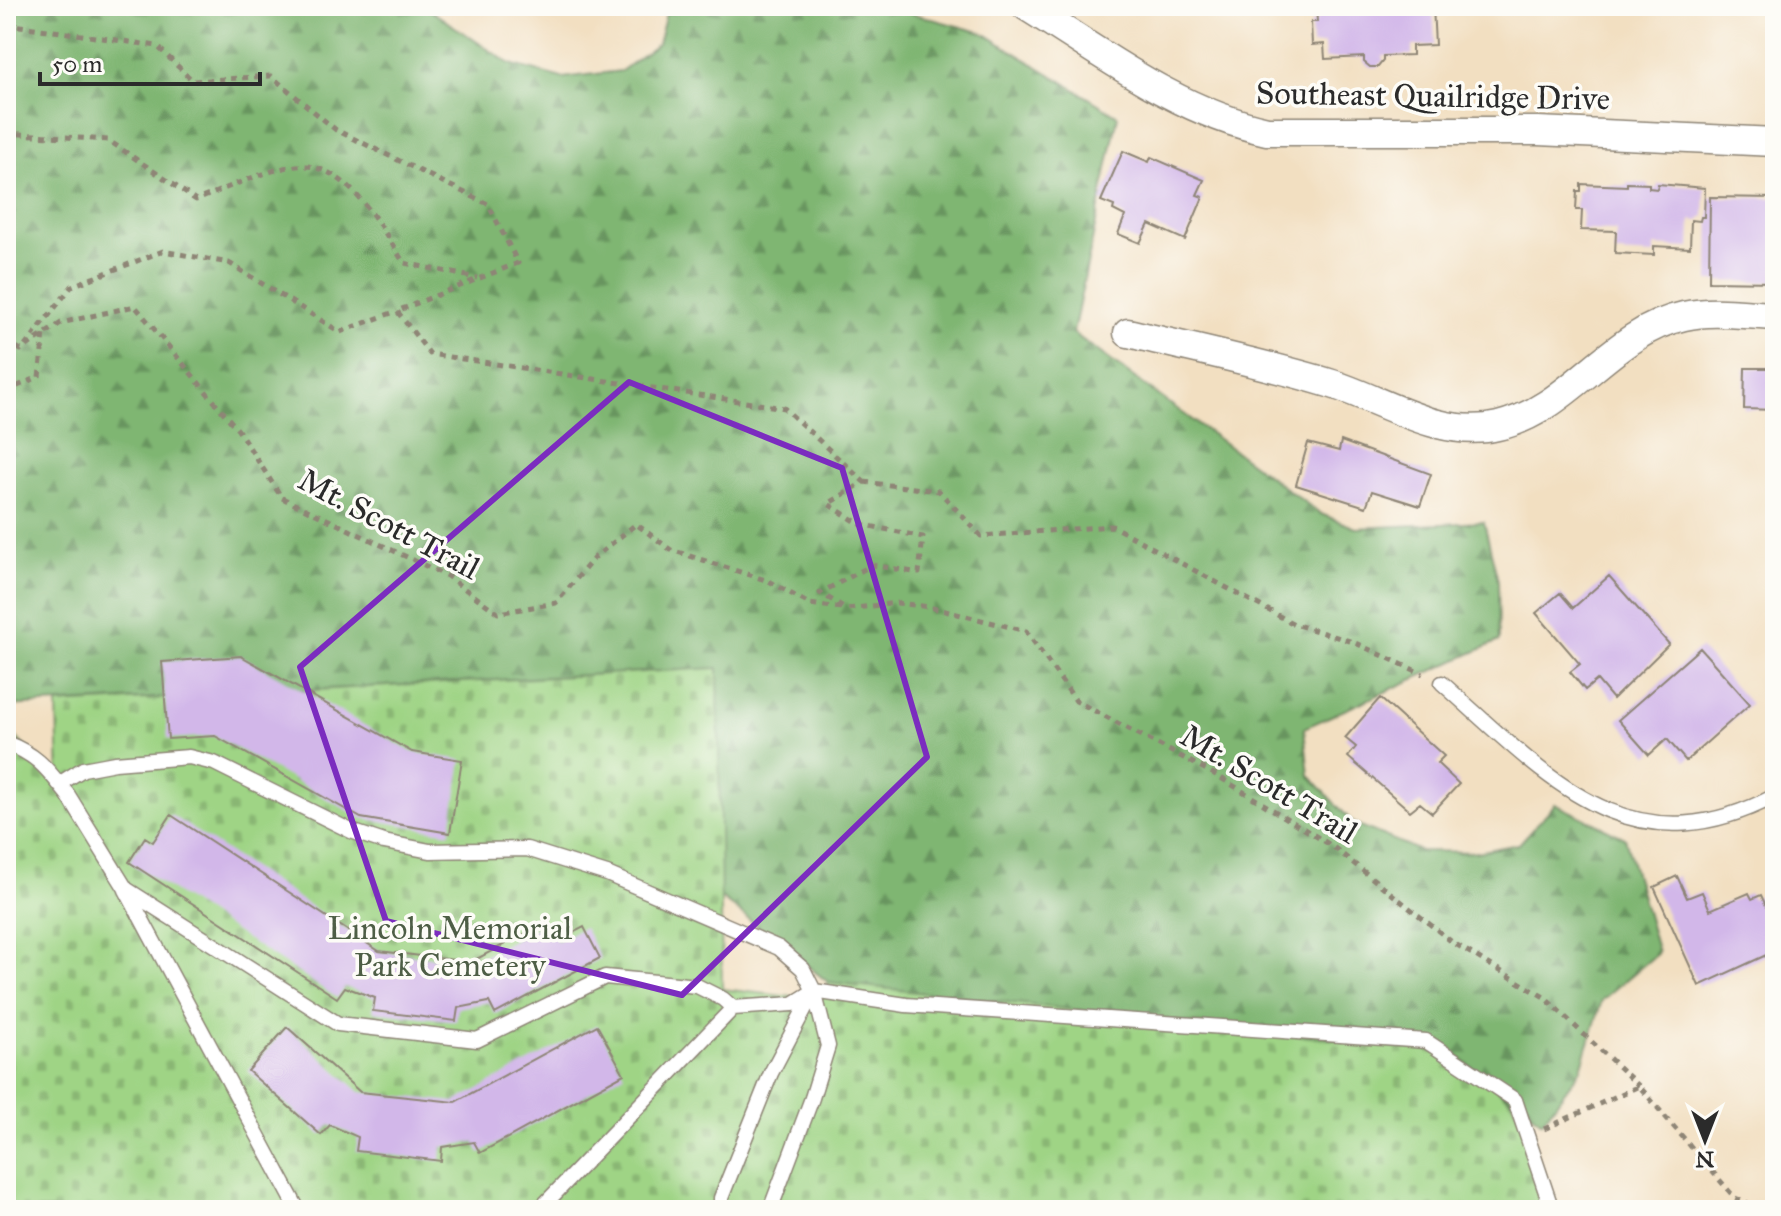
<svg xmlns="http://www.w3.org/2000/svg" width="1781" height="1216" font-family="'IM FELL Great Primer',serif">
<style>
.forest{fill:url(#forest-firs);stroke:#55704e;stroke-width:2}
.cemetery{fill:url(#cemetery-stones);stroke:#658058;stroke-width:2}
.building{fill:#d2b7e9}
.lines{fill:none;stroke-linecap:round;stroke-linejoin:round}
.lane-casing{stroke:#8e8576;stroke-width:17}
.street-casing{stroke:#8e8576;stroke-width:31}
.path{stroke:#8e8576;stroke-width:5;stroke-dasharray:6 6;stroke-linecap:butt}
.lane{stroke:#fff;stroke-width:14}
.street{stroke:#fff;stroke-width:28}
.marked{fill:none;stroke:#7b2cbf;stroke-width:6;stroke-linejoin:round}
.labels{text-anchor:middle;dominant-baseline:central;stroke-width:7;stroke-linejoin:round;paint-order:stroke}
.street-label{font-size:32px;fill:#2b2b2b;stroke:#fdfcf7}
.park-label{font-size:32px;fill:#4e5e46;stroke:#fdfcf7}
</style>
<defs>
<pattern id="forest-firs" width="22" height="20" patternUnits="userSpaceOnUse" patternTransform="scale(2)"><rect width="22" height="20" fill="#7fb672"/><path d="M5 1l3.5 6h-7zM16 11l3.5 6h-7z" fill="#68945e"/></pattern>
<pattern id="cemetery-stones" width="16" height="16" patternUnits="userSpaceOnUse" patternTransform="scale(2)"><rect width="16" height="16" fill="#9fd485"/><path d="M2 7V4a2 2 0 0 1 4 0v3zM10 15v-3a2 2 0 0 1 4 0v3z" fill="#89b673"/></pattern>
</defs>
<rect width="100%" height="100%" fill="#fdfcf7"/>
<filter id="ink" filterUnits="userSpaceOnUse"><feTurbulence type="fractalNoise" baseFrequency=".0125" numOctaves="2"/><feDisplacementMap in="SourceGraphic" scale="16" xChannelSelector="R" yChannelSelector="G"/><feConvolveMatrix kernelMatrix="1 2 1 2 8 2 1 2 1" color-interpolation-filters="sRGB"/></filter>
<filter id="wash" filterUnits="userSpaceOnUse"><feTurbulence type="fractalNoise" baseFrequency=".006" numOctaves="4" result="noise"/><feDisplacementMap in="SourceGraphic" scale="32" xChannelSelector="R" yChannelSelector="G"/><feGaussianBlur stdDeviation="1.8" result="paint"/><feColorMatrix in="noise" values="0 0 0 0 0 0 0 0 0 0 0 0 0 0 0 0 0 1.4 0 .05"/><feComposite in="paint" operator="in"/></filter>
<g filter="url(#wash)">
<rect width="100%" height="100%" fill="#f2dfc1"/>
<path class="forest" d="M6,6H424L510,64L562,78L621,71L658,44L668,6H885L983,33L1118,116L1073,333L1321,514L1356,528L1484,522L1498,581L1499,641L1304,728L1309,775L1353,823L1420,851L1477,852L1519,844L1555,804L1625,838L1658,953L1602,1000L1581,1069L1542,1122L1453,1053L828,982L720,897L717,668L6,706Z"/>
<path class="cemetery" d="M718,668L722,989L819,1000L828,982L1453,1053L1512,1101L1558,1210H6V736L16,737L59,785L57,704Z"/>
<g id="blocks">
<path class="building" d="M1316,6H1433L1435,45L1412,46V55L1383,56V61L1378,67H1370L1364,62V57L1325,59L1324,44L1312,45L1311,22H1317Z
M1123,151L1149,162L1151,157L1204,180L1197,195L1203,197L1185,240L1149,224L1140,243L1118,234L1125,216L1113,210L1114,206L1101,201Z
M1627,183L1649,184V188L1657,189L1658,184L1705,188L1704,217H1701L1700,221L1691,220L1690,248L1654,246V255L1615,253L1616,231L1581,230L1582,210H1576L1577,191H1581V184L1627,186Z
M1710,197L1775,198V282L1709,281Z
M1745,368H1775V410L1744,409Z
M1341,441L1431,474L1420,506L1372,491L1366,507L1296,485L1308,443L1339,451Z
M1609,576L1669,644L1613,699L1597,680L1585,690L1570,672L1580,664L1536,613L1560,593L1573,608Z
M1700,648L1750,704L1686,761L1667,739L1649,755L1618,720Z
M241,656L412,752L462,760L450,833L361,818L215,736L168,739L162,662Z
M1380,698L1444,756L1437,763L1459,784L1432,813L1420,803L1410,811L1348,757L1356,747L1345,738Z
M171,815L379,951L471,962L547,922L557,941L584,927L600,958L495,1014L489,1002L458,1008L456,1021L373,1011L375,998L345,987L337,998L129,862L145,837L153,842Z
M1677,876L1687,898L1702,892L1710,910L1749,893L1752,899L1761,895L1775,925V951L1699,986L1654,887Z
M597,1025L624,1074L480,1153L474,1142L442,1147L441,1161L356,1151L358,1137L330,1125L321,1135L248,1071L287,1027L360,1092L455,1102Z"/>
</g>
</g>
<g filter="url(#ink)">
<use href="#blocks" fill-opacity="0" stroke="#8e8576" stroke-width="2"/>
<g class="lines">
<g class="lane-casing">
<path id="lane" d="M1442,683C1546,775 1627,873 1775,796
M6,743C38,755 47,769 68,795L126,889L338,1024L477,1040L605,977L697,986L723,999L733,1008L793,1004L814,991L803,969L779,948L607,874L527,849L430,851L384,842L351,831L214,763L189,757L115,763L83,769L59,784
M126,890L298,1210
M814,991L906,1005L1426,1041L1515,1100L1552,1210
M539,1210L733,1008
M721,1210V1198L771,1073L814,991
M770,1210L812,1098L828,1046L814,991"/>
</g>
<g class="street-casing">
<path id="street" d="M1026,6C1102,53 1178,112 1267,131H1538L1775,142
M1128,333C1195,349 1263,363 1329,383C1382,399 1440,440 1498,426C1570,410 1610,332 1684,316C1714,309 1744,315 1775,316"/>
</g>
<path class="path" d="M6,24L157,46L193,81L271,76L336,130L488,204L518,263L397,311L430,354L784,408L864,482L828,504L860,524L923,537L919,573L872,565L820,593L847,609L897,603L929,607L1026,631L1076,701L1216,775L1332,846L1452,942L1544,997L1639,1086
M6,133L108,140L196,200C224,190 278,163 307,166C352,171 382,229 404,263L477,278
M6,341L21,350L61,323L135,306L238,430L282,498L447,576L498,613L556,603L594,558L636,524L671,550L769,581L809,604L842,608
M25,346L72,286L163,251L229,263L340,332L397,311
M6,391L39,377L44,334
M864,482L939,491L981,536L1112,526L1294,624L1353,642L1423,674
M1544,1129L1639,1086L1735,1198L1765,1210"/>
<use href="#lane" class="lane"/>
<use href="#street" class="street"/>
</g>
</g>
<path class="marked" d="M629,382L842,468L927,757L682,995L386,921L300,667Z"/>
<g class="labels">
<g class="street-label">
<text transform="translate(1433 96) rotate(1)">Southeast Quailridge Drive</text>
<text transform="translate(389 524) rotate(28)">Mt. Scott Trail</text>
<text transform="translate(1269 784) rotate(31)">Mt. Scott Trail</text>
</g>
<g class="park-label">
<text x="450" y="928">Lincoln Memorial<tspan x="450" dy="37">Park Cemetery</tspan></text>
</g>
</g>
<rect width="1781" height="1216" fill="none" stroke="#fdfcf7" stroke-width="32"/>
<g transform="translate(1705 1140) rotate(180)" stroke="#fdfcf7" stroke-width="6" paint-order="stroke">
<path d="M0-6L14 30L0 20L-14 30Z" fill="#2b2b2b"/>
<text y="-12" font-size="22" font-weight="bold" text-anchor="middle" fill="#2b2b2b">N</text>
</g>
<path d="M40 72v12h220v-12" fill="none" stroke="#2b2b2b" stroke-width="4"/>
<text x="52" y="72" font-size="24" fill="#2b2b2b" stroke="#fdfcf7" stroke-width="6" paint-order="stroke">50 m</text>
</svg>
